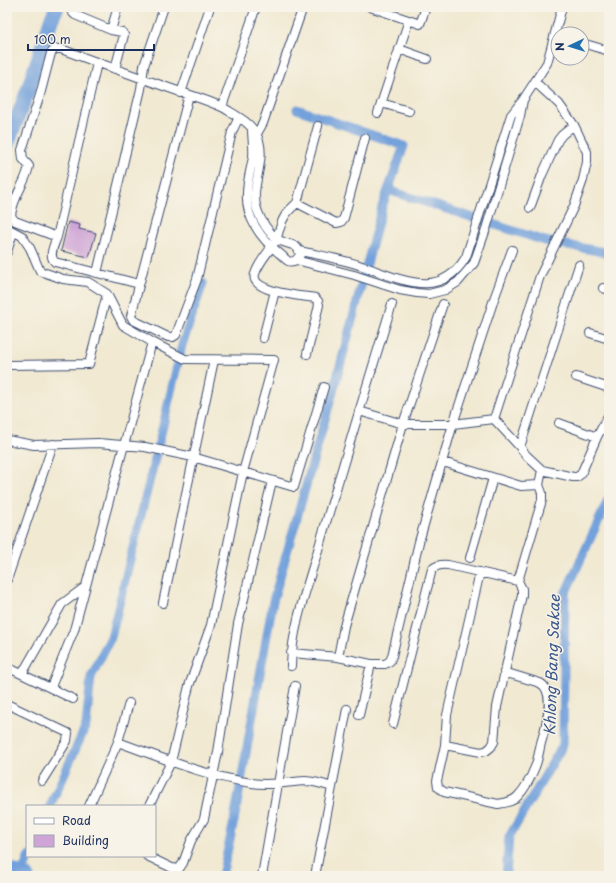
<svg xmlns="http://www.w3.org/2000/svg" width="616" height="883" font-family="'Playpen Sans',sans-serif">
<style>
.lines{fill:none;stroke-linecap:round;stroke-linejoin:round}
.canal{stroke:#73a1db;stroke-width:9}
.river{stroke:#73a1db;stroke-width:15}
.building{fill:#cfa4d6}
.minor-casing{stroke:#3b4b6f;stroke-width:10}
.minor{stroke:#fff;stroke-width:8}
.labels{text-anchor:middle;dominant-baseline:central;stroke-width:3;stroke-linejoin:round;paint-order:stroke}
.water-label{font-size:15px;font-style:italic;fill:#3a578a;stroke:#f7f3e8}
</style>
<rect width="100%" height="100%" fill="#f7f3e8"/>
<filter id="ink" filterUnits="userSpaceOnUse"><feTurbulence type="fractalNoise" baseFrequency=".025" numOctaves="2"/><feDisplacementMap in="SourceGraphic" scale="8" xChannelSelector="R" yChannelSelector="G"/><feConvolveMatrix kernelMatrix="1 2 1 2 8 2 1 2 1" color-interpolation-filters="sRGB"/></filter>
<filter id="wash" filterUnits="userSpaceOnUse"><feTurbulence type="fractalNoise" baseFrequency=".012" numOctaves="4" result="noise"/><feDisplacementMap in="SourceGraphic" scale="16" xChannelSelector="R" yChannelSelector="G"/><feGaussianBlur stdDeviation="0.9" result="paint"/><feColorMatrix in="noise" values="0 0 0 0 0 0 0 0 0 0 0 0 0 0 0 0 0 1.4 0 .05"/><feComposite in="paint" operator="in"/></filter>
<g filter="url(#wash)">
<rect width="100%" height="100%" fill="#f1e9d2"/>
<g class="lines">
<path class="canal" d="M388,190L545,241L609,253
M50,806L86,726L91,677L111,637L160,438L182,345L203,283
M22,874L29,856
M222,876L234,821L273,601L338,374L382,207L404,146L297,109
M506,876L509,837L563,745L565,594L609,498"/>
<path class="river" d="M7,145L28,90L51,20L57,7
M7,869L27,876"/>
</g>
<g id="blocks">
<path class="building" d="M68,222L80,225L79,229L96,233L89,257L61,251Z"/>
</g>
</g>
<g filter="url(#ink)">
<use href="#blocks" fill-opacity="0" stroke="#3b4b6f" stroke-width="1"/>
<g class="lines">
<g class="minor-casing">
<path id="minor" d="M72,7L73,13L75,15L111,30L122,32L124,35L115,69
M370,7L420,24L426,7
M111,30L118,7
M582,43L609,51
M399,49L427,59
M97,63L57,237C54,245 48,256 55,262L139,284
M181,93L210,7
M189,95L131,316L133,320L168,337H173L176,335L197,279L232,132L239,117
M381,103L409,111
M222,107L256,7
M378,113L409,20
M252,129C252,138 254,148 253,157C251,169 247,181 247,193C245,217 261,239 279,253C285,257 287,265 296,260L354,275L400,290L417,293L429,294L445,290L458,282L474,263L486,229L520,116L523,100
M254,139L263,123L303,7
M297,203L318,126
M530,208L542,175L558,140L562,135L574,125
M7,228L22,236L30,248L40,271L63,279L88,282L107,294L123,325L152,342L74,630L51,687
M57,237L15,221L11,216C12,198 26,183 29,166L23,159L22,150L40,95L51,53L55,49H61C98,63 135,76 172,89C189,95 208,100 224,108C235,115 250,122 256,134C270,159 247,187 258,212C261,221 269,233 277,239C285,245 299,242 300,255L296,260
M299,251C319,255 340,259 359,265C397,277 439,303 466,257L511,115L523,100L547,63L562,7
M7,252L13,232
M579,265L520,447L526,455L542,470L573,477H577L581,474L597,437L609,414
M97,273L141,89L144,66L164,7
M603,288L609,290
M590,333L609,339
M263,338L275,291
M307,354L319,305L318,301L315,298C303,296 249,292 255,274C259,261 270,251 276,240C278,236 278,232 280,228C283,216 288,211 297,203L336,223L341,222L344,218L365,138
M7,365L89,364L107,294
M576,377L609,388
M359,411L403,424H453L494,419L520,447
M494,419L540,276L574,206L583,180L587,162V152L574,125L559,104L535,82
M559,423L597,437
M7,440L34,445L98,443L145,447L193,457L294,487L324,387
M443,462L521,486L539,485L542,470
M470,558L493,478
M480,572L447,715L445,745L437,781L438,787L444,792L498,804C504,803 513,802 518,796C525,789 531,777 535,767C538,760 539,751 541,743C545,729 557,692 540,683L504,672
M7,580L53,444
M163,603L214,360
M291,653L338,657L371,664H385L390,661L392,656L419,542L453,424L494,299L512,250
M338,657L344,626L403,424L443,304
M291,666C292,624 311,577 322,536C345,459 368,381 392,304
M7,667L73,699
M22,674L62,604L85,587
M7,704L68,733L67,741L42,781
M359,715L371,664
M393,724L432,569C437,565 441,564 448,565L518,581
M118,742C162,758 205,776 252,783C270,786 287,782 305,781C314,781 323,784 332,787
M445,745L481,752L486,751L491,747L494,742L497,707L522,595V589L518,581L542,500V493L539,485
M89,806L118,742L129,703
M149,806L171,762L189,686L211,625L243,472L274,360L185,359L152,342
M147,856L172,868L179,869L183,863L191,841L204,819L218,752L238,624L272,481
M262,876L295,686
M315,876L347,709"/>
</g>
<use href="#minor" class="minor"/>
</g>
</g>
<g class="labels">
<g class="water-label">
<text transform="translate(551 665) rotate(-88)">Khlong Bang Sakae</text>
</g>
</g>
<rect width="616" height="883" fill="none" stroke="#f7f3e8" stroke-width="24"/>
<rect x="26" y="805" width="130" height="52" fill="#f7f3e8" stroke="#9fa5b1"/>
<rect x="34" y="818" width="20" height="6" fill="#ffffff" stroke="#9fa5b1"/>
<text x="62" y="825" font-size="12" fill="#1b2f5e">Road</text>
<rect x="34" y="835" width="20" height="12" fill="#cfa4d6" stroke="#9fa5b1"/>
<text x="62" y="845" font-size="12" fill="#1b2f5e">Building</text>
<g transform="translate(570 46) rotate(266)"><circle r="19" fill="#f7f3e8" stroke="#9fa5b1"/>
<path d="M0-3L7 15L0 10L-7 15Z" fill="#1f6fb2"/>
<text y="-6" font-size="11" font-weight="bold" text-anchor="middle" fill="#1b2f5e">N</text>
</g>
<path d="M28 44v6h126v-6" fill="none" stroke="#1b2f5e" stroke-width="2"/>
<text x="34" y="44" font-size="12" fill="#1b2f5e" stroke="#f7f3e8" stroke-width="3" paint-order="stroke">100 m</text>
</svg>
